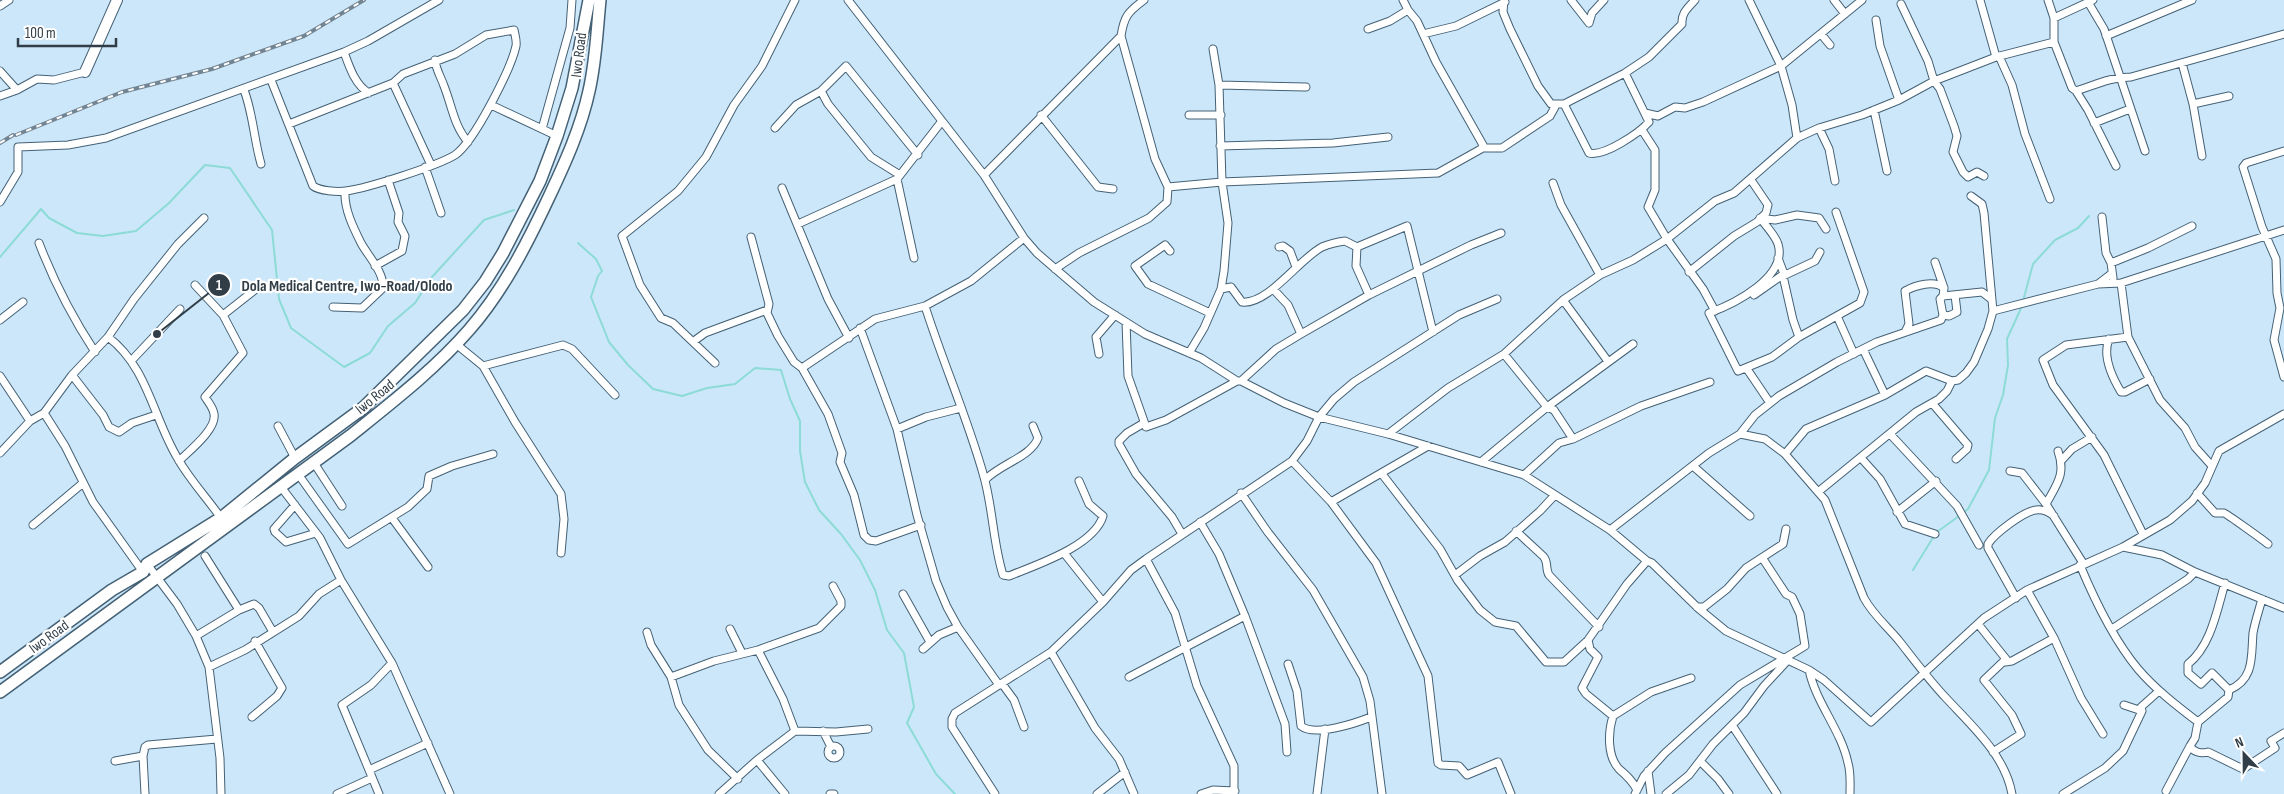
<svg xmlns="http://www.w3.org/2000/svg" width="2284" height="794" font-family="'Sofia Sans Condensed',sans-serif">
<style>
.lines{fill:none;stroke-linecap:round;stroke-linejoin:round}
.stream{stroke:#8cdbd7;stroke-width:2}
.street-casing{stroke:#446175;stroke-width:9}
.secondary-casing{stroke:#446175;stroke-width:12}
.primary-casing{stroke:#446175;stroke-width:14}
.street{stroke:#fff;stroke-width:7}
.secondary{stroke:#fff;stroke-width:10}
.primary{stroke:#fff;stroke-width:11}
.rail-casing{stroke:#738592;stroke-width:4}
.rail{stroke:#fff;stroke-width:2;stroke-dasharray:5.5;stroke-linecap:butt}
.labels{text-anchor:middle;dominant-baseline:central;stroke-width:4.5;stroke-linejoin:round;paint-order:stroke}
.street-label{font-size:15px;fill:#313e47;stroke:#fff}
.leader{fill:none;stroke:#313e47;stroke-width:2}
.callout-dot{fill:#313e47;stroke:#fff;stroke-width:2}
.mark-label{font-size:15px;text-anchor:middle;font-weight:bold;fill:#fff}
.callout-label{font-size:16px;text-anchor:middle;font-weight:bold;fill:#313e47;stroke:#fff;stroke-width:4.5;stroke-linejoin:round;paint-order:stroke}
</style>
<rect width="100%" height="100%" fill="#cde7fa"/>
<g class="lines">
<path class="stream" d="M578,243L596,259L602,271L598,276L591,297L609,342L628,365L653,389L682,396L707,388L735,384L755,368L781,370L790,399L800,421V451L805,482L819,510L841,534L860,560L875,590L887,630L904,653L914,707L907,723L936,774L955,794
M0,257L41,209L49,218L77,233L103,236L136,231L169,203L205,165L230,168L272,230L279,299L291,328L344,367L370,353L388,326L415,303L432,277L484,220L514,210
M2023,301L2033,264L2055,240L2078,228L2089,216
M1963,513L1968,509L1989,470L1995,418L2003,395L2008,365L2007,339L2022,306
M1937,532L1959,516
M1913,570L1934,536"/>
<g class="street-casing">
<path id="street" d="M848,0L984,175L1024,238L1037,253L1094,302L1145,334L1201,358L1237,381H1241L1284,403L1319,417L1388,434L1524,475L1610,530L1647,561L1652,563L1698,608L1726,631L1809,670L1824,680L1871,722L1984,618L2027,590L2123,547L2162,555L2195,572L2284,608
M1504,0L1503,12L1510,29L1538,86L1551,104H1564L1625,73L1649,57L1682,24C1681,13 1688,8 1695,0
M1571,0L1589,23
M1749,0L1781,66L1792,105L1797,138
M1834,0L1845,14
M1980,0L1996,57
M2048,0L2054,18V42L2072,88L2076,91C2095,85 2110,77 2131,77L2284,34
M2088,2L2104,29L2145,151
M1901,4L1928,61L1934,81L1940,89L1954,126L1957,136L1953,152L1963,172L1968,177L1977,172L1984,176
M0,6L9,0
M2054,18L2093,0
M1876,20L1880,46L1899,100
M1589,23L1592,13L1604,0
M1368,29L1390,21L1408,10
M1423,34L1456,26L1505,2
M1821,34L1830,45
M2106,36L2192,0
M344,52C349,66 355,85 369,93
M1999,56L2012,85L2025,134L2050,199
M435,60C436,70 441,77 444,86C452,106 454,126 468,142
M2182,63L2193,104L2202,156
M0,71L17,90
M271,80L313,186C320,191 337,192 346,191C368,188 437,166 455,155C474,142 511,69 516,46C517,41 515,35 514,30L486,35L455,54L403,74L393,83L289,124
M393,83L431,165
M1219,85L1306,87
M244,90C253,113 254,140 261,164
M821,91L828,104L871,157L900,175
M2076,91L2088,110L2116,166
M0,96L17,90L37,79L54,80L85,72
M1564,104L1589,153C1604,157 1639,133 1649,122L1625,73
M2193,104L2229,96
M491,105L557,136
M1874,110L1887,171
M1645,113L1658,116L1675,107L1685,108L1703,102L1781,66L1862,0
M1041,115L1098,187L1113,189
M1189,115H1221
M2094,123L2130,109
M775,128L796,105L821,91L846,66L918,155
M1819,128L1829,149L1835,181
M542,129L570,28L572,0
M1642,130L1655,150V190L1648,207L1667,239L1703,289L1715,311
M1220,146L1333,143L1388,137
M1483,148H1502L1550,116L1556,105
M2284,151L2246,163L2243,167L2262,227L2276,259L2277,293L2280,308L2274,340L2284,377
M425,167L441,213
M984,175L1121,36
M897,179L914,258
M1553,183L1561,205L1600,275
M1168,187L1222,182L1438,173L1481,149L1483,145L1436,62L1417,21L1408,10L1403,0
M782,188L828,299L849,338
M0,202L18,172V147L68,145L106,138L344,52L368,41L439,0
M2102,217L2106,253L2111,263L2113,278
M1760,218C1766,226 1775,235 1778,244C1788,277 1734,304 1709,313L1738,371L1772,357L1799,337L1860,303L1864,292L1836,212
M1760,218L1775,220L1797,215L1819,218L1826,229
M798,224L897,179L942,121
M751,237L769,304L767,313L778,336L794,362L802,368L828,414L842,453L840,462L854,495L864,535L869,540L876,541L921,525
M39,243C54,282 72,317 95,352
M1279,247L1283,246L1290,251L1296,267
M1357,247L1356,266L1369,295
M1170,251L1165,245L1135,266L1148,284L1210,313
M2111,263L2148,248L2192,226
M375,266L402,251L405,236L398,222L399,213L388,180
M1055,269L1079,253L1149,218L1167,202L1168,187L1155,159L1121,36C1124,16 1128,12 1144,0
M1689,272L1734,236L1757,222L1766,213L1768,205L1751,180
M2121,283L2128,337L2160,400L2185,428L2195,447L2212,466
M2098,284L2121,283L2284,230
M1221,289L1231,287L1242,302C1268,305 1299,259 1322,247C1329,244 1337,242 1345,241L1357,247L1407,226L1433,332
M1274,290L1288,305L1301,334
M1754,295L1784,274L1778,258
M1943,296L1982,292L1991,299
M1563,300L1607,360
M925,306C943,363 968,419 984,477C993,509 993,543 1003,575L1009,576C1036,565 1094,546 1103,516L1089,504L1079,481
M333,307L362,308L383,288C384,272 368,256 361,243C353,227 344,209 345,191
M1993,311L2098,284L2111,274
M223,315L256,289
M1943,315L1949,316L1957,312L1955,295
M1837,316L1854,354
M0,320L23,302
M1126,322L1128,376L1146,427L1166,420L1237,381
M860,328L897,429L917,515L936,581L947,607L958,627L999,685H1003L1014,700L1024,727
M1905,332L1909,324L1905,291C1916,285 1934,280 1944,288
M108,337C148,367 153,418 178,459C190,480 207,498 221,518
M1799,337L1793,320L1783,276L1815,261L1820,252
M2128,337L2066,345L2043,360L2053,385L2104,455L2143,534
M2109,339C2102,356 2112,377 2121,392H2125L2150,379
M694,341L705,333L767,310
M456,344L483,366L515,422L561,494L564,519L561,553
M1863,349L1885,395
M1189,353L1204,328L1221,289L1224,271L1228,223L1222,182L1219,85L1213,49
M1099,354L1096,337L1115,315
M1504,354L1547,407L1554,410L1573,439
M131,361L180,309
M715,363L673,323L661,318L640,285L622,236L678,191L706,157L734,105L762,66L795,0
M483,366L563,345L572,349L615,395
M802,368L875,319L925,306L971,281L1024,238
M1747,369L1770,403
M72,375L103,415L109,427L119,432L132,423L156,415
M0,376L30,421
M1241,381L1276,349L1301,334L1369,295L1471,245L1501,233
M1932,403L1968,445L1967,449L1956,459
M44,413L65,446L93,502L143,572
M1144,423L1127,433L1119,441V444L1136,474L1172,517L1182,534
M278,426L295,458
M897,429L926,417L961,408
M1388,434L1448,388L1504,354L1563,300L1600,275L1633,260L1667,239L1715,201L1734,193L1797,138L1819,128L1862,115L1899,100L1934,81L1996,57L2054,42
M1740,434L1755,415L1779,396L1837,362L1877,342L1941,320L1943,315L1940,299L1943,296L1944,288L1935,262
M1890,434L1957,506L1979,545
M0,453L30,421L44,413L72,375L108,337L134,299L178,244L204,218
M1785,454L1806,429L1885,395L1926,371L1952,381L1958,380L1966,373L1974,362L1988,329L1993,311L1984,213L1982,204L1971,196
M1861,458L1880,479L1905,524L1935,534
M179,461C189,451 217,429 214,414C213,407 208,402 205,397L243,353L223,315L195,285
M1292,461L1331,502L1376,563L1428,676L1438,763L1441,765L1459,766L1467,775L1498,762L1511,794
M2061,461L2072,449L2092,437
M1481,462L1547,407L1633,344
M314,463L342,506
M1693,466L1750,516
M2010,471L2022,473L2046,504L2083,563
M298,474L348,544L408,507L427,489L429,476L452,466L493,454
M1382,474L1440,549L1458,581L1480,610L1495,622L1516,626L1546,662H1564L1588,640L1627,584L1647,561
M1524,475L1559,443L1573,439L1641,406L1710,382
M985,480C1000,464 1031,457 1038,438L1033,426
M281,487L320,538L341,580L392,663L450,794
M1818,492L1916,412L1939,399L1947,391L1952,381
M1241,493L1267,531L1313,590L1363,677L1370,701L1382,794
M2197,493L2215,513C2218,513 2221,513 2224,513C2227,514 2263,540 2268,544
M1331,502L1428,446
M2046,504C2057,484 2066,474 2058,451
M295,505L274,529L275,532L286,542L316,533
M1897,512L1936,481
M392,518L428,567
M1200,522L1219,554L1245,616L1285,724L1287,752
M33,525L83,483
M1610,530L1709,453L1740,434L1765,439L1785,454L1825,500L1864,598C1873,615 1888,627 1900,642C1915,661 1929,680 1946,698C1972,726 2005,755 2012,794
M1516,531L1543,556C1549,562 1545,569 1549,575L1599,627
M2123,547L2170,520L2192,501L2205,483L2219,451L2284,414
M1064,553L1103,602
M205,556L239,610
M1146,559L1175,613L1197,686L1234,766V794
M147,564L177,604L196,636L209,667L220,758L221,794
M2080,565C2095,601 2113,639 2138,669C2155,689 2177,706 2198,722
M1455,575L1480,556L1505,542L1540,511L1554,496
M2225,583C2217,610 2211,646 2188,664V673L2201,684L2212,673L2229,690L2228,697L2198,722L2195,738L2190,746C2193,752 2201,754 2208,752L2243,769L2275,748L2271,741L2284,733
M2027,590L2054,638L2081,698L2103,734
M903,594L930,642
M2016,598L1988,548V544C1994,534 2024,511 2036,510C2043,509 2049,512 2054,516
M1697,607H1704L1727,589L1746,568L1783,544L1786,529
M1978,624L2006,659L1984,680L2012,715L2021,734L1993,752
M730,629L742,653
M2112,629L2188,579L2195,572
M647,632L651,645L671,677L679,705L708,750L738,779
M196,636L239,610L254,604L259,608L273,632
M1588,640L1590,649L1598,657L1582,688L1586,694L1613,716L1651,692L1691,678
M923,649L939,635L958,627
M758,650L783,699L795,731
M1051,652L1095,728L1119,759L1134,794
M2005,662L2012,661L2054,638
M1288,664L1297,691L1301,726C1315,737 1356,723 1371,717
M209,667L245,650L299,616L319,594L341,580
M1809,670C1816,703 1841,730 1848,763C1851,773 1850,784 1850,794
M671,677L714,661L758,650L819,628L841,606V601L833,586
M1129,677L1245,616
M2229,690C2255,679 2251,656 2253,633C2255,622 2259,610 2262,599
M2124,705L2142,711
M1613,716C1608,732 1607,756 1619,769C1626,775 1633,781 1637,790
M252,717L277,696L282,688L255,641
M1732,725L1777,794
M823,731L831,747
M828 752a6 6 0 1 1 12 0a6 6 0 1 1-12 0Z
M143,756L145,794
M757,760L785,794
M115,761L143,756L145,747L148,745L217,739
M1700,761L1718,779L1729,794
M369,770L428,743
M1648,771L1651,794
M2166,791L2190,746
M337,794L372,778
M379,794L342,705L371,685L392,663
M719,794L757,760L795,731L836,732L868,729
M830,794H834
M995,794L952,727V719L955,713L1051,652L1103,602L1131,570L1146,559L1292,461L1307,441L1319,417L1334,399L1354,382L1459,315L1497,299
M1097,794L1125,772
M1201,794L1213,790L1235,791
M1317,794L1325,729
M1635,794L1644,776L1665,753L1740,685L1805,646L1800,614L1792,597L1786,594L1763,559
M1666,794L1689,775L1713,744L1744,713L1764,686L1788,660
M2063,794L2105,768L2123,751L2142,711L2141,707L2159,691"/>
</g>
<g class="secondary-casing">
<path id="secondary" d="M85,72L117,0"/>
</g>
<g class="primary-casing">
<path id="primary" d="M0,672L112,590L143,572L147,564L221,518L295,458L363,408L463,310L485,282L503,253L540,181L557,136L572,88L589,0
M0,692L350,436C391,403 434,370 469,330C503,291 527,244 549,197C565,163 581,128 589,91C596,61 597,30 600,0"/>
</g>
<use href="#street" class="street"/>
<use href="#secondary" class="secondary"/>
<use href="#primary" class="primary"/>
<g class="rail-casing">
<path id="rail" d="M16,135L122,92L212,69L304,36L364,0
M0,143L13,135"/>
</g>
<use href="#rail" class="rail"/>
</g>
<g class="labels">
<g class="street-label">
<text transform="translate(579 55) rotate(-83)">Iwo Road</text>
<text transform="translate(375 397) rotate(-39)">Iwo Road</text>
<text transform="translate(49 637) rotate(-36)">Iwo Road</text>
</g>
</g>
<path class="leader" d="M157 334L219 285"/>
<g class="callout-dot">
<circle cx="157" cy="334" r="5"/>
<circle cx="219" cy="285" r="12"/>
</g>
<g class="mark-label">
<text x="219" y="290">1</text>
</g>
<g class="callout-label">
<text x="347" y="291">Dola Medical Centre, Iwo-Road/Olodo</text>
</g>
<g transform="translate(2244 754) rotate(338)" stroke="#ffffff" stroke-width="4" paint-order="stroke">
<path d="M0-4L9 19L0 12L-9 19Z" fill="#313e47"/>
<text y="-8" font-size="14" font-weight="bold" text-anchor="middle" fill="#313e47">N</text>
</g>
<path d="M18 38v8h98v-8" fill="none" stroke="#313e47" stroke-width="2.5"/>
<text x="25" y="38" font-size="15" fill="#313e47" stroke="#ffffff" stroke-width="4" paint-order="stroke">100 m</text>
</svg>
